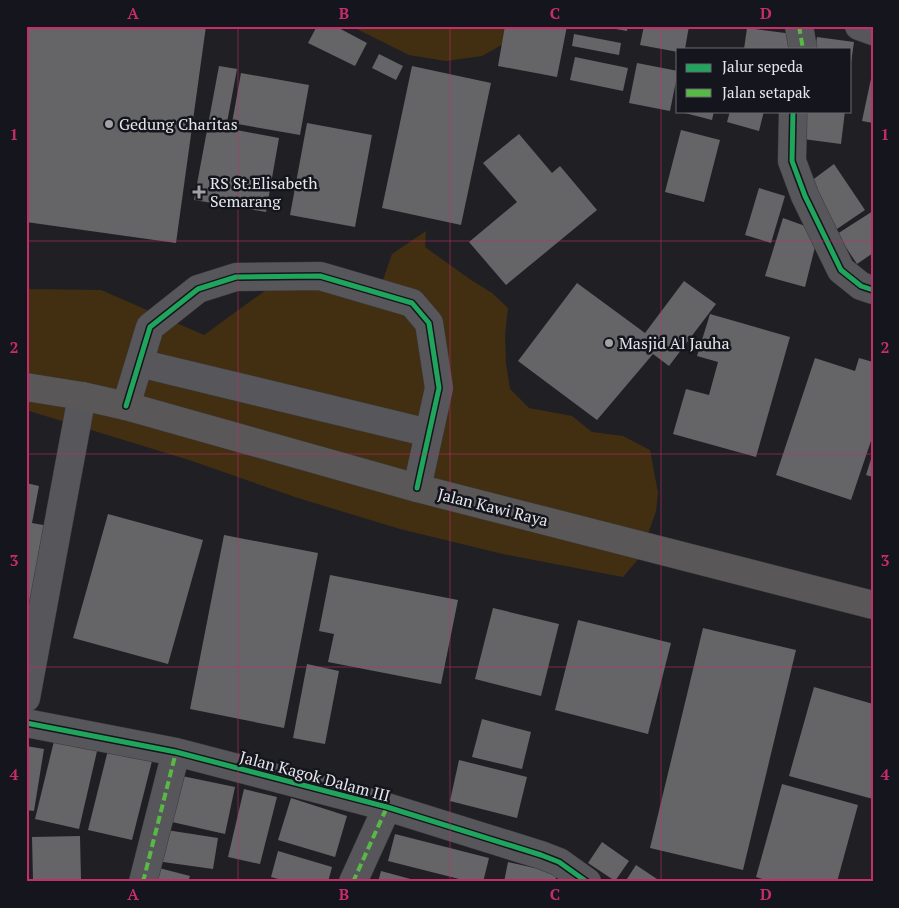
<svg xmlns="http://www.w3.org/2000/svg" width="899" height="908" font-family="'PT Serif',serif">
<style>
.green{fill:#422f12}
.building{fill:#656568}
.lines{fill:none;stroke-linecap:round;stroke-linejoin:round}
.minor-casing{stroke:#3a3a3d;stroke-width:29}
.secondary-casing{stroke:#3a3a3d;stroke-width:29}
.minor{stroke:#57565a;stroke-width:28}
.secondary{stroke:#5a5758;stroke-width:28}
.quiet{stroke:#58b947;stroke-width:4;stroke-dasharray:8 4;stroke-linecap:butt}
.cycleway-casing{stroke:#15151d;stroke-width:8}
.cycleway{stroke:#20a55d;stroke-width:5}
.grid{fill:none;stroke:#c62d6a;stroke-width:1;stroke-opacity:0.55}
.poi-dot{fill:#a1a1a6;stroke:#15151d;stroke-width:2}
.labels{text-anchor:middle;dominant-baseline:central;stroke-width:5;stroke-linejoin:round;paint-order:stroke}
.poi-label{font-size:16px;fill:#e6e6ec;stroke:#15151d;text-anchor:start}
.street-label{font-size:16px;fill:#e6e6ec;stroke:#15151d}
.neatline{fill:none;stroke:#c62d6a;stroke-width:2}
.grid-label{font-size:16px;text-anchor:middle;font-weight:bold;fill:#c62d6a}
</style>
<rect width="100%" height="100%" fill="#202024"/>
<path class="green" d="M351,26H517L507,42L482,56L446,61L409,55Z
M426,231L425,247L471,280L492,293L508,308L505,335L506,363L510,389L529,408L572,416L592,432L623,436L650,450L658,493L656,511L640,557L623,577L503,554L400,529L298,498L189,460L26,410V289L101,290L204,335L273,285L354,294L381,286L392,254Z"/>
<path class="building" d="M26,26H206L176,243L26,222Z
M317,26H335L367,43L355,66L308,43Z
M505,26H567L557,77L498,66Z
M599,26H628L627,31Z
M644,26H689L685,49H678V52L640,45Z
M747,28L793,34L791,49H744Z
M574,34L621,43L619,55L572,46Z
M817,37L854,42L851,63L850,49H815Z
M379,54L403,66L396,80L372,68Z
M575,57L628,68L623,91L570,80Z
M637,63L678,71L670,111L629,103Z
M219,66L237,69L226,128L279,138L266,212L194,200Z
M412,66L491,83L461,225L382,208Z
M241,73L309,85L300,135L232,123Z
M872,74H873V123L862,121Z
M677,111H714L712,120Z
M730,111H764L759,131L727,122Z
M807,111H845L841,144L803,139Z
M307,123L372,135L355,227L290,215Z
M681,130L720,140L704,202L665,192Z
M519,134L552,173L560,166L597,210L506,285L469,242L517,202L483,163Z
M834,164L865,210L837,229L807,184Z
M759,188L785,196L771,243L745,235Z
M873,211V253L857,264L837,234Z
M783,218L819,231L805,287L765,276Z
M684,281L716,304L669,366L653,354L597,420L518,361L577,283L645,333Z
M710,314L790,337L756,457L673,434L686,389L709,395L718,362L697,356Z
M815,358L855,371L859,358L873,362V435L851,500L776,475Z
M872,456H873V477L866,475Z
M26,483L39,486L32,523L49,526L34,603L26,601Z
M108,514L203,540L168,664L73,638Z
M224,535L318,553L284,728L190,709Z
M330,575L458,600L441,684L328,662L334,634L319,631Z
M493,608L559,624L541,696L475,679Z
M578,620L671,643L648,734L555,710Z
M703,628L796,650L743,870L650,848Z
M307,664L339,671L325,744L293,738Z
M814,687L873,704V799L789,776Z
M482,719L531,732L522,769L472,757Z
M55,737L98,747L79,829L35,819Z
M26,746L44,749L34,811L26,810Z
M108,750L152,761L132,840L88,830Z
M459,760L527,777L517,818L450,801Z
M182,776L235,787L225,834L172,822Z
M782,784L858,805L837,882H772L756,877Z
M244,789L277,797L260,864L228,857Z
M291,798L347,816L335,857L278,840Z
M160,829L218,838L213,869L156,861Z
M395,834L489,858L483,882H471L388,861Z
M80,836L81,879L33,880L32,837Z
M602,842L629,861L615,881L588,863Z
M278,851L332,867L328,882H289L271,877Z
M508,862L557,873L555,882H504Z
M636,865L657,879L655,882H625Z
M159,868L190,876L188,882H155Z
M381,871L418,881V882H378Z"/>
<g class="lines">
<g class="minor-casing">
<path id="minor" d="M799,26L803,49
M859,26L873,31
M793,111L792,161L805,196L841,270L861,286L873,290
M139,363L429,433
M126,406L150,327L198,289L236,277L320,276L412,303L429,323L439,388L417,488
M26,698L82,396
M26,723L176,752L387,807L541,855L559,862L587,882
M143,882L176,752
M353,882L387,807"/>
</g>
<g class="secondary-casing">
<path id="secondary" d="M26,387L82,396L126,406L417,488L873,605"/>
</g>
<use href="#minor" class="minor"/>
<use href="#secondary" class="secondary"/>
<path class="quiet" d="M799,26L803,49
M143,882L176,752
M353,882L387,807"/>
<g class="cycleway-casing">
<path id="cycleway" d="M793,111L792,161L805,196L841,270L861,286L873,290
M126,406L150,327L198,289L236,277L320,276L412,303L429,323L439,388L417,488
M26,723L176,752L387,807L541,855L559,862L587,882"/>
</g>
<use href="#cycleway" class="cycleway"/>
</g>
<path class="grid" d="M238,26V882M450,26V882M661,26V882M26,241H873M26,454H873M26,667H873"/>
<g class="poi-dot">
<circle cx="109" cy="124" r="5"/>
<path d="M196.5 184.5h5v5h5v5h-5v5h-5v-5h-5v-5h5z"/>
<circle cx="609" cy="343" r="5"/>
</g>
<g class="labels">
<g class="poi-label">
<text x="119" y="124">Gedung Charitas</text>
<text x="210" y="183">RS St.Elisabeth<tspan x="210" dy="18">Semarang</tspan></text>
<text x="619" y="343">Masjid Al Jauha</text>
</g>
<g class="street-label">
<text transform="translate(493 507) rotate(14)">Jalan Kawi Raya</text>
<text transform="translate(315 776) rotate(15)">Jalan Kagok Dalam III</text>
</g>
</g>
<rect width="899" height="908" fill="none" stroke="#15151d" stroke-width="55"/>
<rect x="676" y="48" width="175" height="65" fill="#15151d" stroke="#696970"/>
<rect x="686" y="64" width="25" height="8" fill="#20a55d" stroke="#696970"/>
<text x="722" y="72" font-size="15" fill="#e6e6ec">Jalur sepeda</text>
<rect x="686" y="89" width="25" height="8" fill="#58b947" stroke="#696970"/>
<text x="722" y="98" font-size="15" fill="#e6e6ec">Jalan setapak</text>
<rect x="28" y="28" width="844" height="852" class="neatline"/>
<g class="grid-label">
<text x="133" y="19">A</text>
<text x="344" y="19">B</text>
<text x="555" y="19">C</text>
<text x="766" y="19">D</text>
<text x="14" y="140">1</text>
<text x="885" y="140">1</text>
<text x="14" y="353">2</text>
<text x="885" y="353">2</text>
<text x="14" y="566">3</text>
<text x="885" y="566">3</text>
<text x="14" y="780">4</text>
<text x="885" y="780">4</text>
<text x="133" y="900">A</text>
<text x="344" y="900">B</text>
<text x="555" y="900">C</text>
<text x="766" y="900">D</text>
</g>
</svg>
